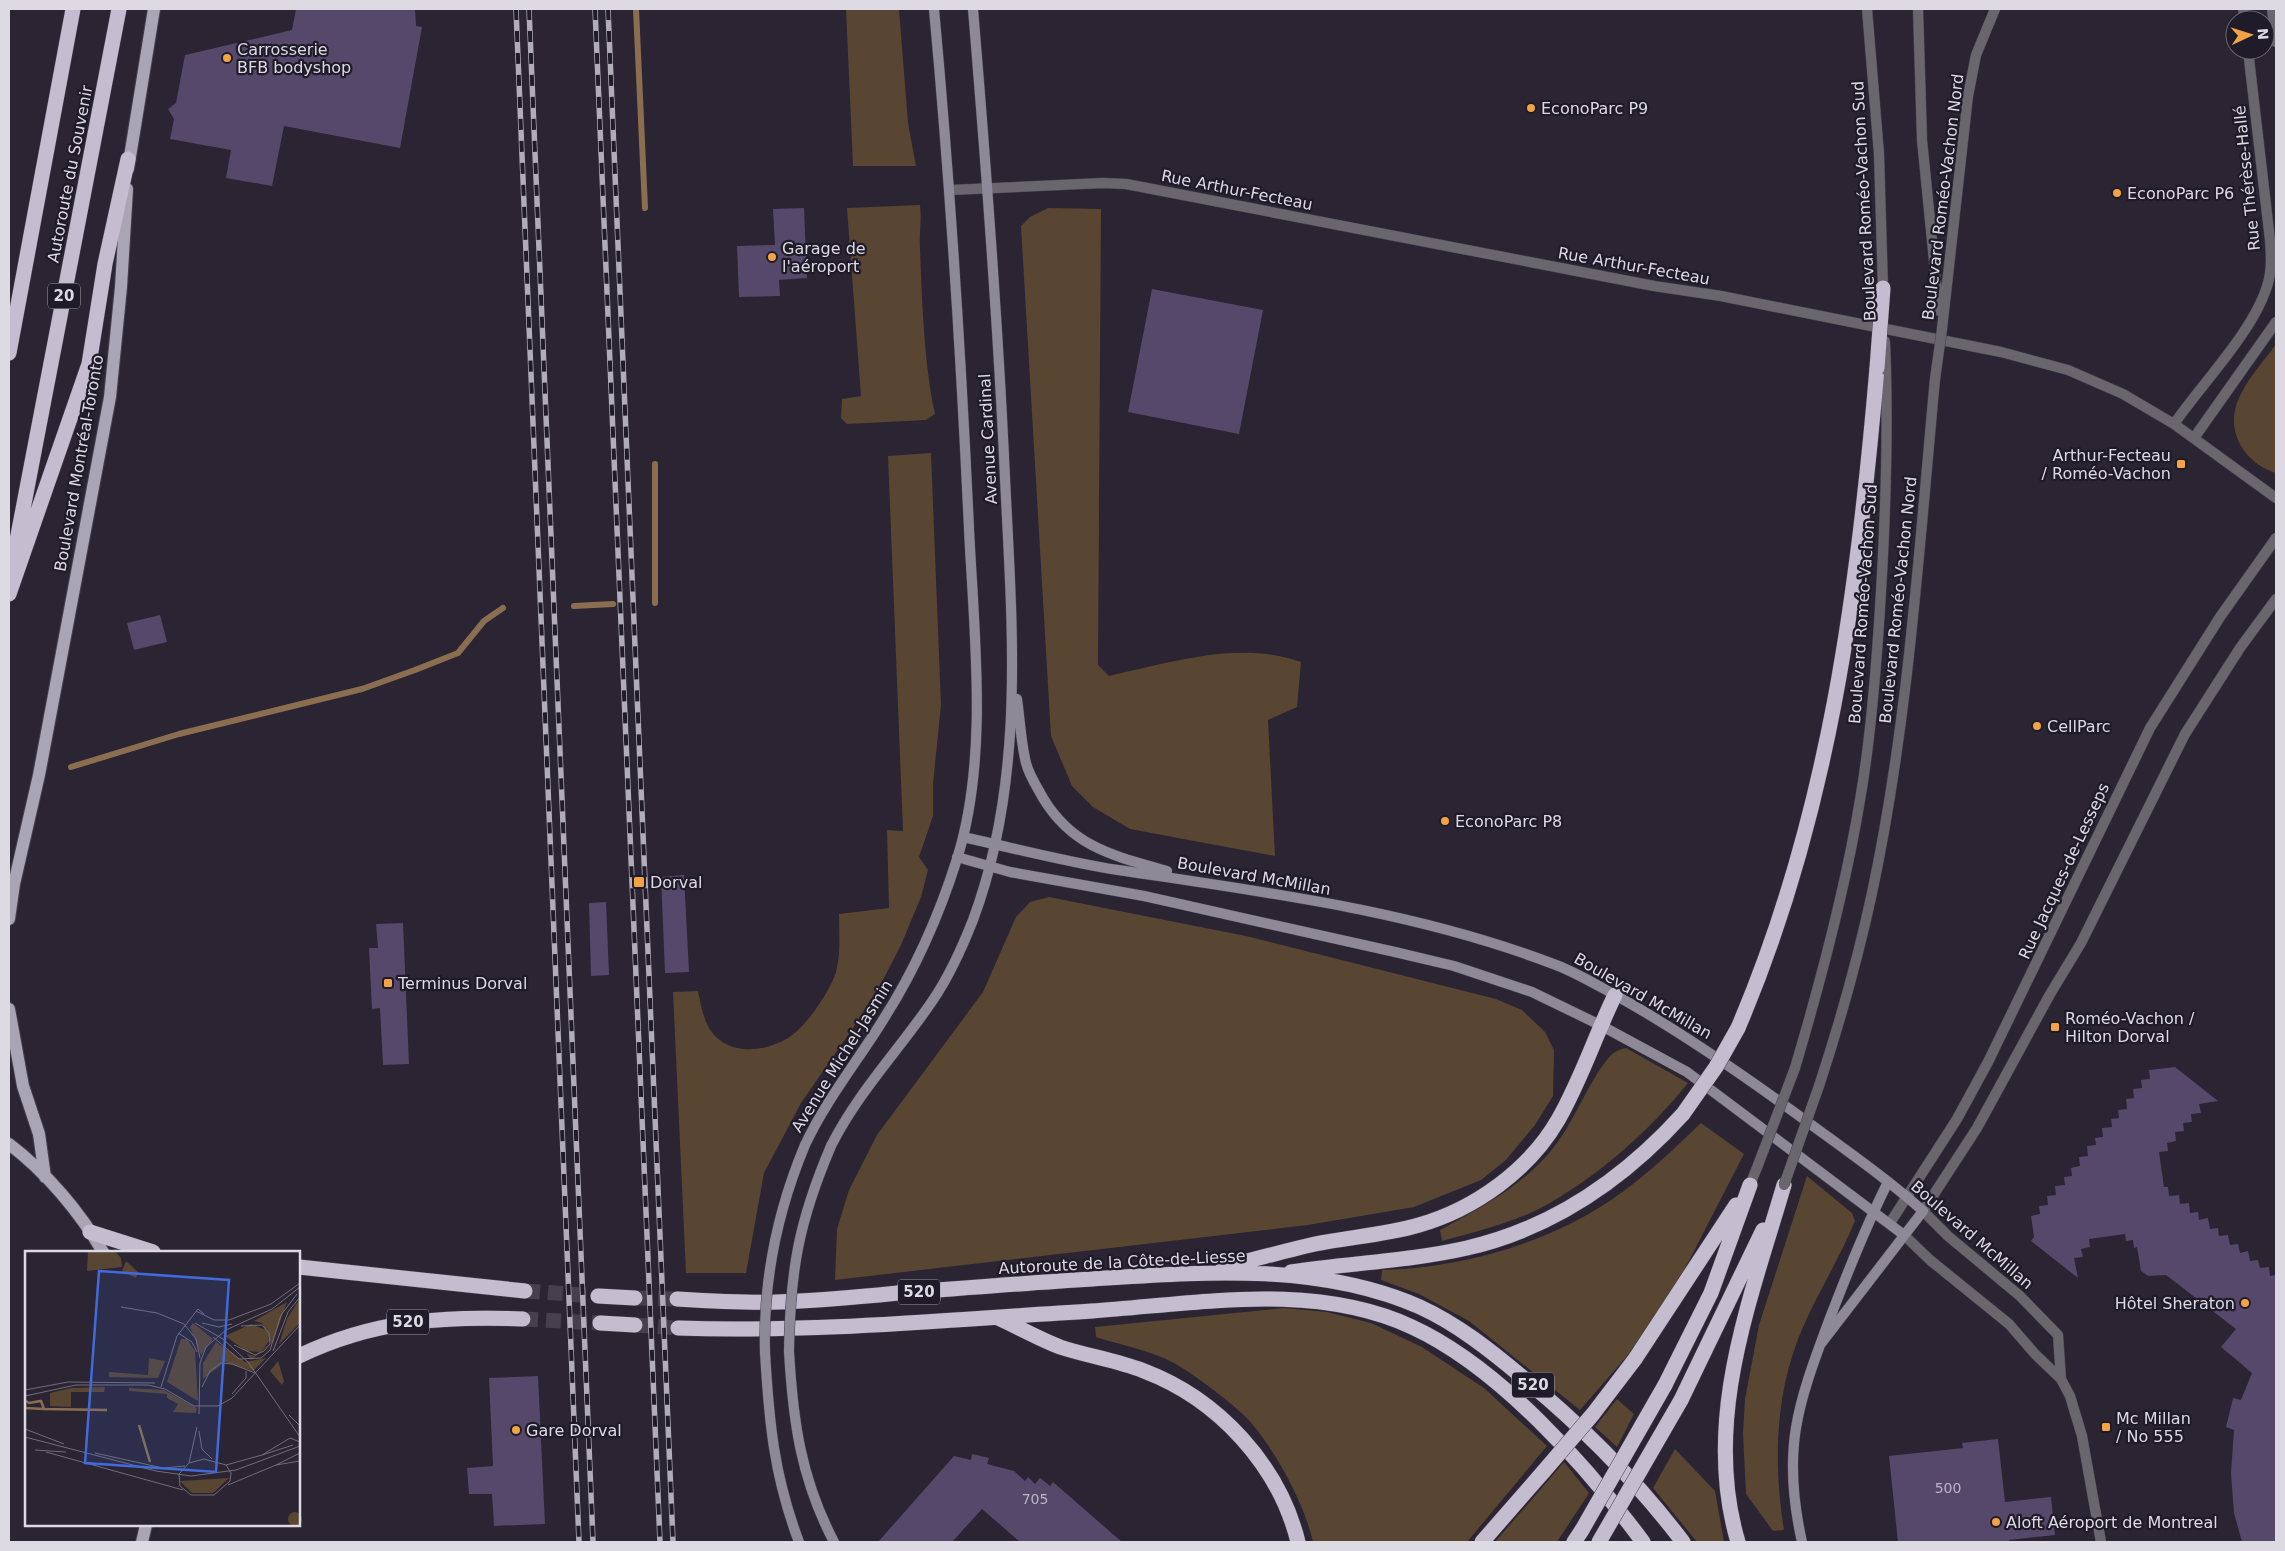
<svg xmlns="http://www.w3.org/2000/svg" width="2285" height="1551" font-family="'DejaVu Sans',sans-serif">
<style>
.green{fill:#584532}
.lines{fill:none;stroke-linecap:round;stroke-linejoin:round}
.stream{stroke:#8b6e50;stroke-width:6}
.building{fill:#55486a}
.motorway-tunnel{stroke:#453f4e;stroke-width:15;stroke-dasharray:15 8;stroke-linecap:butt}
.minor-casing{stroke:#47414f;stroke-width:11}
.tertiary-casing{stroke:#47414f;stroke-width:11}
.secondary-casing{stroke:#47414f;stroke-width:11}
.primary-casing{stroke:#47414f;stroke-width:14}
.motorway-casing{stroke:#47414f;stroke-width:16}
.minor{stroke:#69666e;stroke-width:10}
.tertiary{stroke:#69666e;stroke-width:10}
.secondary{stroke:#8e8996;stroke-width:10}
.primary{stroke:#aaa5b4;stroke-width:12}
.motorway{stroke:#c4bdd0;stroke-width:15}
.rail-casing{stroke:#b0adb8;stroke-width:5.5}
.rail{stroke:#201b29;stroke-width:4;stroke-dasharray:11;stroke-linecap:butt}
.tertiary-bridge-casing{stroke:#47414f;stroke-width:11;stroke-linecap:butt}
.secondary-bridge-casing{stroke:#47414f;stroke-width:11;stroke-linecap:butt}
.motorway-bridge-casing{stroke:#47414f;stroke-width:16;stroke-linecap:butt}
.tertiary-bridge{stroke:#69666e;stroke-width:10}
.secondary-bridge{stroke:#8e8996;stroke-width:10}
.motorway-bridge{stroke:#c4bdd0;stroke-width:15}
.poi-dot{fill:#f4a344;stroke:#201b29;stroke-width:2}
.labels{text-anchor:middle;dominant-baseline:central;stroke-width:4.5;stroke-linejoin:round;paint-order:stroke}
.number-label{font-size:14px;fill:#bbb6c6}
.shield{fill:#201b29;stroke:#a4a1ac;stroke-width:1}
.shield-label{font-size:15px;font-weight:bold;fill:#dddae4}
.poi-label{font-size:16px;fill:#dddae4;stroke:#201b29;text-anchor:start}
.street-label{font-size:16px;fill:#dddae4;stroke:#201b29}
.inset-river{fill:none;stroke:#8b6e50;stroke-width:2.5}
.inset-road{fill:none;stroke:#726d7a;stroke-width:1}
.view{fill:#436ada;fill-opacity:0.15;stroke:#436ada;stroke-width:2.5}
.inset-edge{fill:none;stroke:#dddae4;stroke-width:2.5}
</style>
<rect width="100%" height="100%" fill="#2a2433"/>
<path class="green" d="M846,9H899L908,123L916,166H853Z
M920,205C922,220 919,233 920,248C922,299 924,364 935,414L926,420L847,424L841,418L842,399L861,396L847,208Z
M1048,208L1101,209L1098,665L1109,676C1169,663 1240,640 1301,662L1297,707L1268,720L1275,856L1130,829L1093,807L1072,786L1051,736L1021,226L1030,217Z
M2276,344V473C2244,463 2224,430 2239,398C2247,379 2264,361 2276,344Z
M931,453L941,705L933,784V816L919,857L928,870L921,897L901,945L883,980L855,1025L801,1103L764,1173L746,1273H686L673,992L698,991C701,1005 703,1019 711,1031C731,1059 774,1051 796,1032C810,1020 831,989 836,972C841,953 839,933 839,914L889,908L887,830L903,831L888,456Z
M1049,897L1246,936L1496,999L1522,1010L1545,1032L1554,1050L1553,1096L1535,1125L1506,1160L1481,1180L1414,1207L1308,1225L835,1280L837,1229L849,1190L877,1135L983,992L1016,917L1030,902Z
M1626,1048L1688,1083C1650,1130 1603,1172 1550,1203C1517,1222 1479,1231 1442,1241L1440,1230C1490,1203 1539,1177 1568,1126C1578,1110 1601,1060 1615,1052C1618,1050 1622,1049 1626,1048Z
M1701,1123L1744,1154L1677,1284L1628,1355L1580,1410L1469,1321L1419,1294L1381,1280L1382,1270C1464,1268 1554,1242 1621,1193C1650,1172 1676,1147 1701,1123Z
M1807,1176L1852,1213L1855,1221C1840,1257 1819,1291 1803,1327C1775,1391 1773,1462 1784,1530L1773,1531L1746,1494L1743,1434L1745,1399L1759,1325Z
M1284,1308L1327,1312L1371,1323L1422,1347L1484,1388L1547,1446L1467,1542H1313C1304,1503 1278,1456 1253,1425C1241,1409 1190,1371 1172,1362C1149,1350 1120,1345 1096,1337L1095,1327Z
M1617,1399L1634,1414L1617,1447L1595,1427Z
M1675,1449L1715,1491L1724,1542H1697L1653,1488Z
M1564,1462L1589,1493L1557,1542H1495Z"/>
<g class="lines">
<path class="stream" d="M636,9L645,208
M655,464V603
M574,606L613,604
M71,767L179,734L362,689L415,670L458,653L484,621L503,608"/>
</g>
<path class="building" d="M296,9H415L416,26L422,27L400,148L284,126L272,186L226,178L231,150L170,139L174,119L168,109L176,103L185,55L292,30Z
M804,208L807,278L779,280L780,296L739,297L737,246L775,245L773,209Z
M1152,289L1263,310L1239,434L1128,412Z
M160,615L167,642L134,650L127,623Z
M684,875L689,972L665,973L661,877Z
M606,902L609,975L591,976L589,903Z
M403,923L409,1064L383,1065L380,1008L372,1009L369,948H378L376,924Z
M2175,1067L2218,1101L2199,1104L2201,1113L2191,1114L2192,1122L2183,1123L2184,1131L2175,1132L2176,1141L2167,1143L2168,1151L2159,1152L2164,1187H2168L2169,1196L2179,1195L2180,1204L2189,1203L2190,1213L2198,1212L2199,1220L2208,1218L2210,1229L2218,1228L2219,1236L2228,1235L2230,1245L2238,1244L2240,1253L2248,1251L2250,1261L2258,1260L2260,1268L2269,1267L2270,1276L2276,1275V1542H2242L2234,1513L2231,1473L2234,1430L2226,1427L2233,1398L2241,1400L2252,1373L2221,1347L2236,1329L2166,1275L2148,1276L2141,1271L2137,1247L2134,1248L2133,1240L2126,1241L2125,1234L2089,1239L2090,1247L2081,1249L2083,1257L2074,1258L2078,1278L2031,1241L2034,1237L2031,1216L2040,1214L2039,1206L2048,1205L2047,1196L2056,1195L2055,1186L2065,1185L2064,1177L2072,1176L2071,1168L2080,1166L2079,1157L2088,1156L2087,1146L2096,1145L2095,1138L2103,1137L2102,1128L2112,1127L2111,1119L2119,1118L2118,1110L2127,1109L2126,1099L2134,1098L2133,1089L2142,1088L2141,1080L2150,1079L2149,1070Z
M538,1376L545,1524L494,1526L492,1494H469L467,1468L493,1466L489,1378Z
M1998,1439L2005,1502L2051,1497L2055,1535L2009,1540V1542H1898L1889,1456L1963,1448L1962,1443Z
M972,1454L989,1458L987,1464L1014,1471L1025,1481L1028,1477L1035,1484L1040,1478L1050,1486L1053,1482L1122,1542H1020L982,1509L952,1542H878L954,1456L971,1460Z"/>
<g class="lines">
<path class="motorway-tunnel" d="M525,1291L598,1296
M635,1298L677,1299
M523,1319L600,1323
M635,1325L678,1328"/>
<g class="minor-casing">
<path id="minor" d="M2243,9L2245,20
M2272,9L2276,42
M2174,424C2203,382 2255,330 2268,283C2272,269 2271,254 2270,240L2248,50
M2194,438L2276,322
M1923,1211L1948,1236L2020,1296L2058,1335L2061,1379
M1904,1235L1930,1260L2009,1324L2035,1354L2061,1379L2070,1396L2082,1436L2101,1542"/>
</g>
<g class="tertiary-casing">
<path id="tertiary" d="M1867,9L1879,154L1883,288
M1918,9L1922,140L1939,311
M950,190L1103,183L1126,184L1654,286L1721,296L2001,352L2068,370L2123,394L2174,424L2276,498
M1942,329L1968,96L1976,55L1995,9
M1795,1068C1821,980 1845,891 1860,800C1871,737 1876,672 1880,608C1885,529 1888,449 1886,370
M1819,1086C1840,1022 1858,958 1872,893C1908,724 1919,550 1935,379
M1750,1185L1758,1165
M1923,1211L1977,1128L2049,996L2081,943L2185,734L2240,648L2276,599
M1890,1223L1957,1119L1988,1062L2150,728L2220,617L2276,538"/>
</g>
<g class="secondary-casing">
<path id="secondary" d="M1017,699C1020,720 1021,743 1026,763C1029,775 1037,787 1043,798C1073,848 1115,856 1167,871
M963,837C1014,848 1066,862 1118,870C1265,892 1416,911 1556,965C1577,973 1597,985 1617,996C1680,1031 1739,1072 1798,1115C1840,1146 1884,1176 1923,1211L1820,1345
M957,857L1010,872L1144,896L1395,952L1454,966L1532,992L1600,1025L1687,1072L1904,1235
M805,1145C826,1100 857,1062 883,1020C915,970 939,916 957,859C989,757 974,634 969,529C961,355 950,182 934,9
M831,1146C858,1092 900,1049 933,1000C950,975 962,948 973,920C1026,778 1012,626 1005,478C998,321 986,165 973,9
M789,1351C793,1422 801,1479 834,1542
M765,1352C769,1422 774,1476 799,1542
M1802,1542C1781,1448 1798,1404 1830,1318C1848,1271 1866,1226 1888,1182"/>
</g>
<g class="primary-casing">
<path id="primary" d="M128,169L154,9
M9,919L14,884L39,775L110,397L121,287L127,189
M9,1009L23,1086L39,1134L45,1177
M9,1144C46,1172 80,1212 103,1252
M142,1542L146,1525"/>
</g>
<g class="motorway-casing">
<path id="motorway" d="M9,353L73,9
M9,582L119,9
M9,594L89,364L105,264L128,159
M1738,1028C1828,818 1858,593 1877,368
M90,1232L153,1252
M299,1267L525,1291
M1223,1267C1253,1260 1284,1251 1315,1244C1349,1237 1385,1235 1419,1225C1475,1209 1529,1170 1558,1120C1581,1080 1595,1036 1615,995
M1291,1272C1349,1263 1410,1261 1467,1248C1554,1228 1624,1179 1683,1114
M598,1296L635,1298
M677,1299C710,1301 743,1303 777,1302C817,1301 858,1297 898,1293C963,1288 1027,1283 1092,1279C1201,1272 1318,1262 1420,1307C1457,1324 1490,1350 1521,1376C1581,1425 1636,1480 1683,1542
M998,1318C1018,1327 1039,1339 1060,1347C1087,1356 1116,1360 1144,1371C1218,1399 1279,1465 1298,1542
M600,1323L635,1325
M678,1328C814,1333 956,1319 1092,1311C1196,1304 1313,1281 1412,1327C1499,1367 1587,1466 1643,1542
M299,1356C374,1320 442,1316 523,1319
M1635,1359L1736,1205
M1665,1385L1711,1293L1750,1185
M1681,1400L1763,1230
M1482,1542L1544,1471
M1574,1542L1582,1530
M1738,1542C1702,1421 1750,1301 1784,1185"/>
</g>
<use href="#minor" class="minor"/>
<use href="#tertiary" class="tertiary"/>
<use href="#secondary" class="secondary"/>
<use href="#primary" class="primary"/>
<use href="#motorway" class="motorway"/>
<g class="rail-casing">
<path id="rail" d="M516,9L579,1542
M529,9L593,1542
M595,9L660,1542
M608,9L673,1542"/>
</g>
<use href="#rail" class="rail"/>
<g class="tertiary-bridge-casing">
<path id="tertiary-bridge" d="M1885,341L1886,370
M1935,379L1942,329
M1758,1165L1795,1068
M1784,1185L1819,1086"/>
</g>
<g class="secondary-bridge-casing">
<path id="secondary-bridge" d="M789,1351C790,1270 799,1221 831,1146
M765,1352C763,1279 777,1212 805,1145"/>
</g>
<g class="motorway-bridge-casing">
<path id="motorway-bridge" d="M1877,368L1883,288
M1683,1114L1716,1067L1738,1028
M1544,1471L1593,1414L1635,1359
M1582,1530L1665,1385
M1599,1542L1681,1400"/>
</g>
<use href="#tertiary-bridge" class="tertiary-bridge"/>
<use href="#secondary-bridge" class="secondary-bridge"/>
<use href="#motorway-bridge" class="motorway-bridge"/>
</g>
<g class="poi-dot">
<circle cx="227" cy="58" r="5"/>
<circle cx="1531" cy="108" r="5"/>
<circle cx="2117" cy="193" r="5"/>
<circle cx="772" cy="257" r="5"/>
<rect x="2176" y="459" width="10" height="10" rx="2.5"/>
<circle cx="2037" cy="726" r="5"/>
<circle cx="1445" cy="821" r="5"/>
<rect x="633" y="876" width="12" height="12" rx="2.5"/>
<rect x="383" y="978" width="10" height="10" rx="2.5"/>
<rect x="2050" y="1022" width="10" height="10" rx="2.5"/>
<circle cx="2245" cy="1303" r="5"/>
<rect x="2101" y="1422" width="10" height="10" rx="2.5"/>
<circle cx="516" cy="1430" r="5"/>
<circle cx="1996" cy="1522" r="5"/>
</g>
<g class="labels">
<g class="number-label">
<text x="1948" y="1488">500</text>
<text x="1035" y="1499">705</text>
</g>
<g class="shield">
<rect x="48" y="283.5" width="32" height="25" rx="4"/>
<rect x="898" y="1279.5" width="42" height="25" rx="4"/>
<rect x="387" y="1309.5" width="42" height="25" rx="4"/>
<rect x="1512" y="1372.5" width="42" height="25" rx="4"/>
</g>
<g class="shield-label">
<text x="64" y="296">20</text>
<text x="919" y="1292">520</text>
<text x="408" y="1322">520</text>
<text x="1533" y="1385">520</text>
</g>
<g class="poi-label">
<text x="237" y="49">Carrosserie<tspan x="237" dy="18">BFB bodyshop</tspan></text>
<text x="1541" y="108">EconoParc P9</text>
<text x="2127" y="193">EconoParc P6</text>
<text x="782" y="248">Garage de<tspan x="782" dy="18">l'aéroport</tspan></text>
<text x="2171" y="455" text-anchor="end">Arthur-Fecteau<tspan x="2171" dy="18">/ Roméo-Vachon</tspan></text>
<text x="2047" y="726">CellParc</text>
<text x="1455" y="821">EconoParc P8</text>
<text x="650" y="882">Dorval</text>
<text x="398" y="983">Terminus Dorval</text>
<text x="2065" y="1018">Roméo-Vachon /<tspan x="2065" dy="18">Hilton Dorval</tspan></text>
<text x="2235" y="1303" text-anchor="end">Hôtel Sheraton</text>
<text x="2116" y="1418">Mc Millan<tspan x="2116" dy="18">/ No 555</tspan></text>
<text x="526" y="1430">Gare Dorval</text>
<text x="2006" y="1522">Aloft Aéroport de Montreal</text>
</g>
<g class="street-label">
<text transform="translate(70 174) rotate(-79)">Autoroute du Souvenir</text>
<text transform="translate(2247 178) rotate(-96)">Rue Thérèse-Hallé</text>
<text transform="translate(1237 190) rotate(11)">Rue Arthur-Fecteau</text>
<text transform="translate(1943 197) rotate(-83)">Boulevard Roméo-Vachon Nord</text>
<text transform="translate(1864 201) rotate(-93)">Boulevard Roméo-Vachon Sud</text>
<text transform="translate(1634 266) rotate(10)">Rue Arthur-Fecteau</text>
<text transform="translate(988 439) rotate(-93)">Avenue Cardinal</text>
<text transform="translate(79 463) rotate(-80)">Boulevard Montréal-Toronto</text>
<text transform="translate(1898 600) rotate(-84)">Boulevard Roméo-Vachon Nord</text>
<text transform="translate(1863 604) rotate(-86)">Boulevard Roméo-Vachon Sud</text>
<text transform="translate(2064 871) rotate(-65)">Rue Jacques-de-Lesseps</text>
<text transform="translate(1254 876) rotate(10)">Boulevard McMillan</text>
<text transform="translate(1643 996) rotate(30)">Boulevard McMillan</text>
<text transform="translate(842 1056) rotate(-58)">Avenue Michel-Jasmin</text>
<text transform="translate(1972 1235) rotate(41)">Boulevard McMillan</text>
<text transform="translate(1122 1262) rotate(-3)">Autoroute de la Côte-de-Liesse</text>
</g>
</g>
<g transform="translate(25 1251)">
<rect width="275" height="275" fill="#2a2433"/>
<path d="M63,0H90L96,7L97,16L62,20ZM101,10L113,21L111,27L97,20ZM275,47V72L254,93L262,68ZM262,51L248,91L226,109L222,103L229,105L246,92L237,72L229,70ZM168,72L188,88L176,104L165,76ZM226,73L241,79L244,90L236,101L221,100L200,85ZM156,88H162L170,100L173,150L142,131ZM191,91L220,111L241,107L228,120L200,111L178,128V112ZM124,107L140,110L133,127L84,126V121L123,124ZM253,110L259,130L257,134L245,120ZM80,136L79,141H46V156L25,155V142L46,137ZM104,137L139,139L172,157L171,162L148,161L153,153L142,147V143L104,140ZM204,227L188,242H167L155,230ZM263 268a7 7 0 1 1 14 0a7 7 0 1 1-14 0Z" fill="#584532"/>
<path class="inset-river" d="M1,150L4,152L16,150L19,158L82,159M0,157L19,158M114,174L125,211"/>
<path class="inset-road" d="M96,56L132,62L159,73L171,88L175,107M171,60L189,69H204L246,53L275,32M170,72L198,88L223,111L275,186M177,72L194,76L207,73M153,82L167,91L172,101M188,86L214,108L236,107L245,99L256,64L272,43M209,94L230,104L239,100L245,93L244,82L237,74L216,75M248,100L263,61L275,46M136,136L152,85L173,58L179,63M177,136L185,120L196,112L207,113L230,122M0,139L43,131L130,132M207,143L221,127V120M0,145L51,134H123L140,138L169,155H193L207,147L275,74M174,163L175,112L181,96L201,79L247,58L275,36M264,164L275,175M0,178L39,193M174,180L177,198L187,208M0,186L131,220L166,225L211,219L275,195M10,199L41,201M21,201L158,239M70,202L138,217L160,215M237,204L268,194M179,208L201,214L206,222L205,230L189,244H166L155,235L154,223L164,212ZM164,212L172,176M201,214L237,204L265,187L275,191M251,214L275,202M203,234L251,214L275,210"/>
<path class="view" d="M74,20L204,29L191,221L60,212Z"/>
<rect width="275" height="275" class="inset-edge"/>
</g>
<rect width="2285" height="1551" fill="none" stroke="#dddae4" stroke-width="20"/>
<g transform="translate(2250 35) rotate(86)"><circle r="24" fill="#201b29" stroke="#6c6774"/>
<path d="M0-4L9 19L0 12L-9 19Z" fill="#f4a344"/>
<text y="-8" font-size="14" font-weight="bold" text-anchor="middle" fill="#dddae4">N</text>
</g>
</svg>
